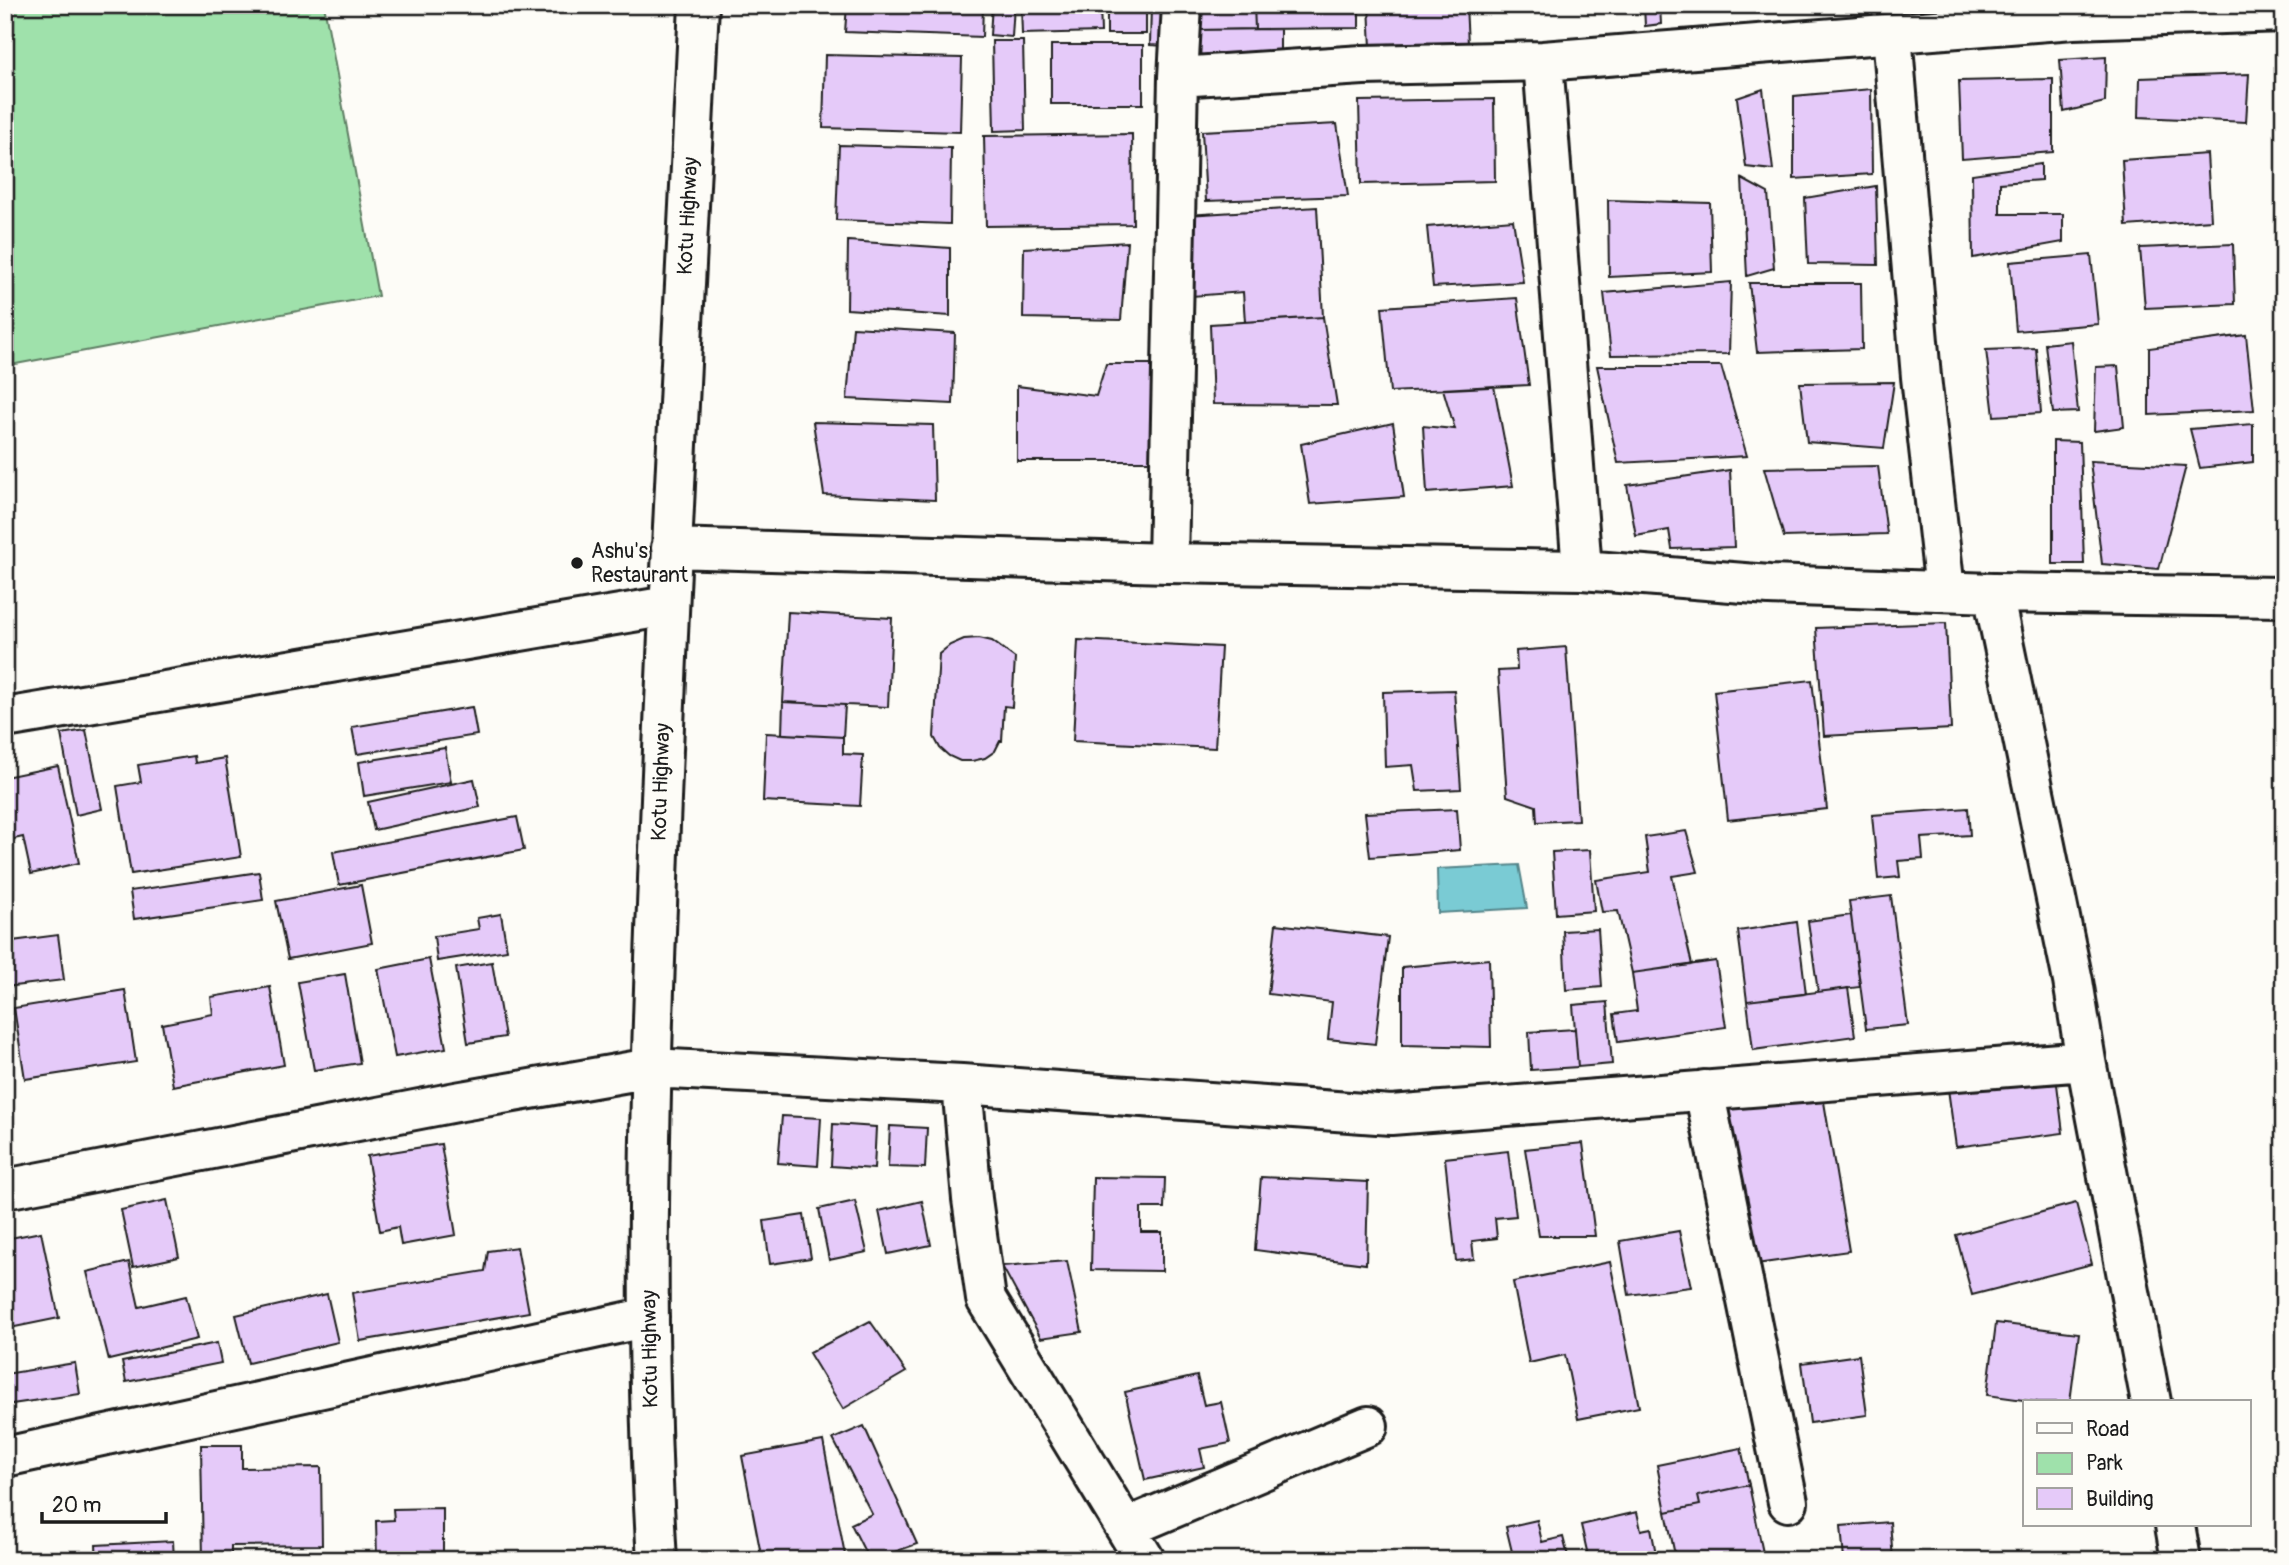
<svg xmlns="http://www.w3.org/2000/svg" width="2289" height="1565" font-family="Pangolin,sans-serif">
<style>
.green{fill:#9fe1ab;stroke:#5e7e64;stroke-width:2}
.water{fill:#7acbd4;stroke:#54858a;stroke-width:2}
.building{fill:#e5caf9;stroke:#1c1c1c;stroke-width:2}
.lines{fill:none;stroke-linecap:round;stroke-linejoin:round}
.minor-casing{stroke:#1c1c1c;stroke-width:44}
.minor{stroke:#fdfcf7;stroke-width:38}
.poi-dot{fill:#1c1c1c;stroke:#fdfcf7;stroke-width:2.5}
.labels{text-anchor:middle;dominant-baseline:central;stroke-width:5;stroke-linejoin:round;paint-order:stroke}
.street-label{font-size:21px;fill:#1c1c1c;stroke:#fdfcf7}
.poi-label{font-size:21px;fill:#1c1c1c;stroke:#fdfcf7;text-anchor:start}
</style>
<rect width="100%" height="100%" fill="#fdfcf7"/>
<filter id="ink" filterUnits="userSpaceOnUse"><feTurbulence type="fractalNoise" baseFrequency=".0143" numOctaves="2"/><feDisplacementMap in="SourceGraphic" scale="14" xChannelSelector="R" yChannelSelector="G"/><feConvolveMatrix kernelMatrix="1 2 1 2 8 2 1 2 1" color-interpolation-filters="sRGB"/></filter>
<g filter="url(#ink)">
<path class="green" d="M5,5H324L378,296L5,366Z"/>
<path class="water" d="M1519,865L1527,908L1438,913L1437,869Z"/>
<path class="building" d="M847,5H983L982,37L845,32Z
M992,5H1014L1012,37L990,35Z
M1021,5H1100L1101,32L1022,34Z
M1107,5H1146V34H1107Z
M1195,5H1254L1255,29L1195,30Z
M1254,5H1359V28L1255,29Z
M1369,5H1466L1468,44L1371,48Z
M1644,5H1660L1661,24L1645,26Z
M1836,5H1864V11L1836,10Z
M1931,5H1979L1931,8Z
M1151,6H1168L1167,46L1150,45Z
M1280,29V63L1196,64L1195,30Z
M992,41H1023L1025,130L994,131Z
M1051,45H1143V104H1051Z
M825,55L962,58L960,132L823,128Z
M2106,57L2105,102L2064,112L2060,60Z
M2249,74L2246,122L2139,117L2140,78Z
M2053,79V152L1962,159L1959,81Z
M1763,89L1773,170L1746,167L1737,98Z
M1871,89L1872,174L1794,179V96Z
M1494,99L1495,181L1361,184L1359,101Z
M1337,124L1348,196L1206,201L1202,131Z
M1132,134L1133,224L986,226L984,136Z
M839,145L951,148L950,224L836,220Z
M2207,154L2211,220L2126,226L2122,160Z
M2041,164V180L2000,183V214H2063V242L1973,258L1972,174Z
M1742,179L1768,193L1774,268L1747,276Z
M1876,186L1878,265L1808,264L1805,198Z
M1608,200L1710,203L1712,272L1609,277Z
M1317,207L1323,317L1245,322L1243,292L1192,296L1187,215Z
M1513,220L1523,282L1433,287L1427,227Z
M848,241L950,248V316L847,309Z
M1127,242L1121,320L1023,318L1024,248Z
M2233,244L2235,304L2145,308L2140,248Z
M2091,255L2098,324L2016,331L2010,262Z
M1731,282L1729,354L1611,355L1604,293Z
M1749,283H1861L1862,349L1757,352Z
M1517,298L1529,385L1390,392L1382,307Z
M1323,317L1337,405L1213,404L1210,324Z
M853,327L955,333L953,404L847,399Z
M2246,335L2254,410L2149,415V348Z
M2071,341L2078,412L2053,413L2045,344Z
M2036,348L2041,413L1994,416L1986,350Z
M1106,364H1153L1157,461H1017V386L1096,396Z
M1597,366H1721L1747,456L1618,463Z
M2118,366L2124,427L2094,431L2096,367Z
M1894,382L1884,448L1807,442L1800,383Z
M1494,386L1513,486L1427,493L1423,426L1455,429L1443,389Z
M813,422L933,425L935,500L824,495Z
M1393,423L1404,497L1310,504L1301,444Z
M2253,424V462L2200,468L2190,429Z
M2053,441L2080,442L2084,564H2053Z
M2090,461L2186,466L2159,569L2102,564Z
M1878,466L1887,534L1784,537L1764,468Z
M1730,470L1734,547L1672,549L1669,530L1636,536L1627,485Z
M788,612L892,618L888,707L783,702Z
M1946,623L1951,729L1824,736L1816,628Z
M979,638L992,641L1015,658L1012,707L1004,706L1002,741H1000L995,751L985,758L972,761H960L949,756L940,748L934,737L939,654L950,645L964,639Z
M1078,640L1221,647L1215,748L1073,741Z
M1566,647L1578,820L1537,822L1536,806L1507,796L1498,671L1517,670L1516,651Z
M1812,680L1827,809L1728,820L1714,691Z
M1454,690L1461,789L1417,791L1413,765L1385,767L1383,692Z
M783,702L845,705L843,737L782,734Z
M472,707L477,735L357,754L352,727Z
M86,730L102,809L76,815L61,734Z
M766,733L843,737V754L863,755L860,806L763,801Z
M445,748L451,782L364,796L359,762Z
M194,756L195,763L225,758L241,857L131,874L117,786L141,782L138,765Z
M58,766L79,863L31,874L23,837L5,841V777Z
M474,779L480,807L374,830L368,802Z
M1968,808L1970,835L1921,838L1923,859L1898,861L1900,877L1878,879L1872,815Z
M1457,809L1460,850L1370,857L1365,813Z
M517,817L524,850L339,885L333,852Z
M1686,831L1698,872L1672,876L1692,965L1632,973L1618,911L1602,912L1596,880L1650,872L1645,837Z
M1590,850L1594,911L1556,914L1552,852Z
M259,872L263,900L134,919L130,891Z
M361,885L372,943L288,959L276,901Z
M1891,896L1908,1025L1866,1029L1849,901Z
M501,914L507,950L437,961L434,936L479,929L477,918Z
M1851,915L1860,987L1818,992L1808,921Z
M1797,922L1806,994L1747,1001L1738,931Z
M1276,924L1388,937L1375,1044L1328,1039L1332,1002L1268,994Z
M1598,929L1602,987L1566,990L1563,931Z
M58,935L64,980L5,987V942Z
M429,959L446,1048L395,1057L378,969Z
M1489,959L1491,1047L1402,1045V967Z
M1716,961L1726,1027L1618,1042L1614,1014L1637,1011L1632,973Z
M492,962L505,1037L468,1043L456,968Z
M345,974L360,1063L314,1070L298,982Z
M270,987L284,1065L173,1086L162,1024L213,1014L211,997Z
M1848,988L1855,1036L1753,1050L1747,1001Z
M125,990L136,1062L25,1079L14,1008Z
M1607,1002L1612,1064L1578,1067L1573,1005Z
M1575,1029L1578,1067L1531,1070L1529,1032Z
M2055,1068L2063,1133L1956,1147L1947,1082Z
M1823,1096L1849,1251L1749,1265L1722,1103Z
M782,1116L821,1118L818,1166L778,1163Z
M833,1124L876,1127L874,1169L831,1166Z
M890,1126L927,1128L925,1168L888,1167Z
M1583,1143L1595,1236H1539L1525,1149Z
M441,1144L456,1235L401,1245L398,1227L380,1231L367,1156Z
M1508,1151L1516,1216L1495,1218L1497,1238L1472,1241L1474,1259L1456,1261L1445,1158Z
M1093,1177L1165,1178L1164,1208H1141V1232H1162V1271L1091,1270Z
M1261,1177L1368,1182L1366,1264L1255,1250Z
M167,1200L179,1257L133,1267L121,1210Z
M855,1201L867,1252L829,1260L819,1209Z
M922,1201L931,1245L888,1254L879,1211Z
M2076,1203L2092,1264L1972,1295L1956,1235Z
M804,1215L811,1258L770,1264L764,1221Z
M1679,1231L1691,1287L1629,1295L1620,1241Z
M41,1232L59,1318L5,1329V1239Z
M517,1247L529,1312L360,1341L352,1293L485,1271L488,1251Z
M1067,1261L1082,1332L1041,1338L1002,1266Z
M129,1262L139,1307L186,1296L197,1339L109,1360L87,1272Z
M1610,1262L1639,1407L1578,1419L1565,1355L1529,1363L1513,1282Z
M327,1294L338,1342L248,1363L236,1315Z
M870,1321L906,1372L843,1409L809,1353Z
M1996,1323L2079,1333L2070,1402H2038L1987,1395Z
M217,1343L221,1363L126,1382L122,1362Z
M1859,1355L1867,1415L1810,1423L1802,1363Z
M75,1363L80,1394L5,1405V1374Z
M1197,1376L1204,1405L1221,1402L1230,1443L1200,1449L1204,1467L1145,1480L1125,1392Z
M864,1426L917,1544L872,1560H869L851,1524L872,1514L833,1439Z
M823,1441L846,1560H762L742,1456Z
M201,1445H242V1468L321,1467L322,1545L231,1546V1560H203Z
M1741,1448L1749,1485L1698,1496L1700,1505L1666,1512L1657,1465Z
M1749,1485L1763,1553L1732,1560H1676L1666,1512L1700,1505L1698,1496Z
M443,1508V1560H377L376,1521L394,1520L393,1509Z
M1637,1512L1641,1530L1651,1528L1657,1559L1589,1560L1581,1525Z
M1537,1520L1542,1542L1563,1537L1569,1560H1514L1506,1527Z
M1890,1522L1893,1560H1844L1841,1526Z
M173,1541L174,1560H97L96,1545Z
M1469,1555L1470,1560H1445Z"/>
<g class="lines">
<g class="minor-casing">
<path id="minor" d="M1892,34L1921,377L1945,590
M1543,61L1582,570
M1178,77L1363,65L1543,61L2073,19L2284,12
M671,548L1168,563L1582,570L1769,585L1993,593L2284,597
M1168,563L1178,77L1182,5
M1993,593L2073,981L2086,1061
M5,718L668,606
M962,1084L972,1199L986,1299L1145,1560
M1704,1090L1788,1502
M5,1189L456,1102L651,1068L962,1084L1391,1115L2086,1061L2151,1402
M5,1457L649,1317
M2175,1525L2181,1560
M1126,1528L1368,1426
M657,1560C643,1334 649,1106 658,880C668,588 685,297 699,5"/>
</g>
<use href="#minor" class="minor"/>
</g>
</g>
<circle class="poi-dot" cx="577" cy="563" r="7"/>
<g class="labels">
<g class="street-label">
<text transform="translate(688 216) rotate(-87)">Kotu Highway</text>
<text transform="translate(661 782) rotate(-88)">Kotu Highway</text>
<text transform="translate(650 1349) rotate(-91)">Kotu Highway</text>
</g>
<g class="poi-label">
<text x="591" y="551">Ashu's<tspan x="591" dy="24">Restaurant</tspan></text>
</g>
</g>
<rect width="2289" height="1565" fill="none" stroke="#fdfcf7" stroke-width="28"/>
<rect x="14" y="14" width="2261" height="1537" fill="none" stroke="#1c1c1c" stroke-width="2.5" filter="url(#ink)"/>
<rect x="2023" y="1400" width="228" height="126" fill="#fdfcf7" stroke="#a3a29f" stroke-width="2"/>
<rect x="2037" y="1423" width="35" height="10" fill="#fdfcf7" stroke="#a3a29f" stroke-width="2"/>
<text x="2086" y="1436" font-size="21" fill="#1c1c1c">Road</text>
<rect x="2037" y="1453" width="35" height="21" fill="#9fe1ab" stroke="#a3a29f" stroke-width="2"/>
<text x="2086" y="1470" font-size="21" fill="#1c1c1c">Park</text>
<rect x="2037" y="1488" width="35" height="21" fill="#e5caf9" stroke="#a3a29f" stroke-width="2"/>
<text x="2086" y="1506" font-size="21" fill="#1c1c1c">Building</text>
<path d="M42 1512v10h124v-10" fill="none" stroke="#1c1c1c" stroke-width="3.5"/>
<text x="52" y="1512" font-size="21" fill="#1c1c1c" stroke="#fdfcf7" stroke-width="5" paint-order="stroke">20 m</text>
</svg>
